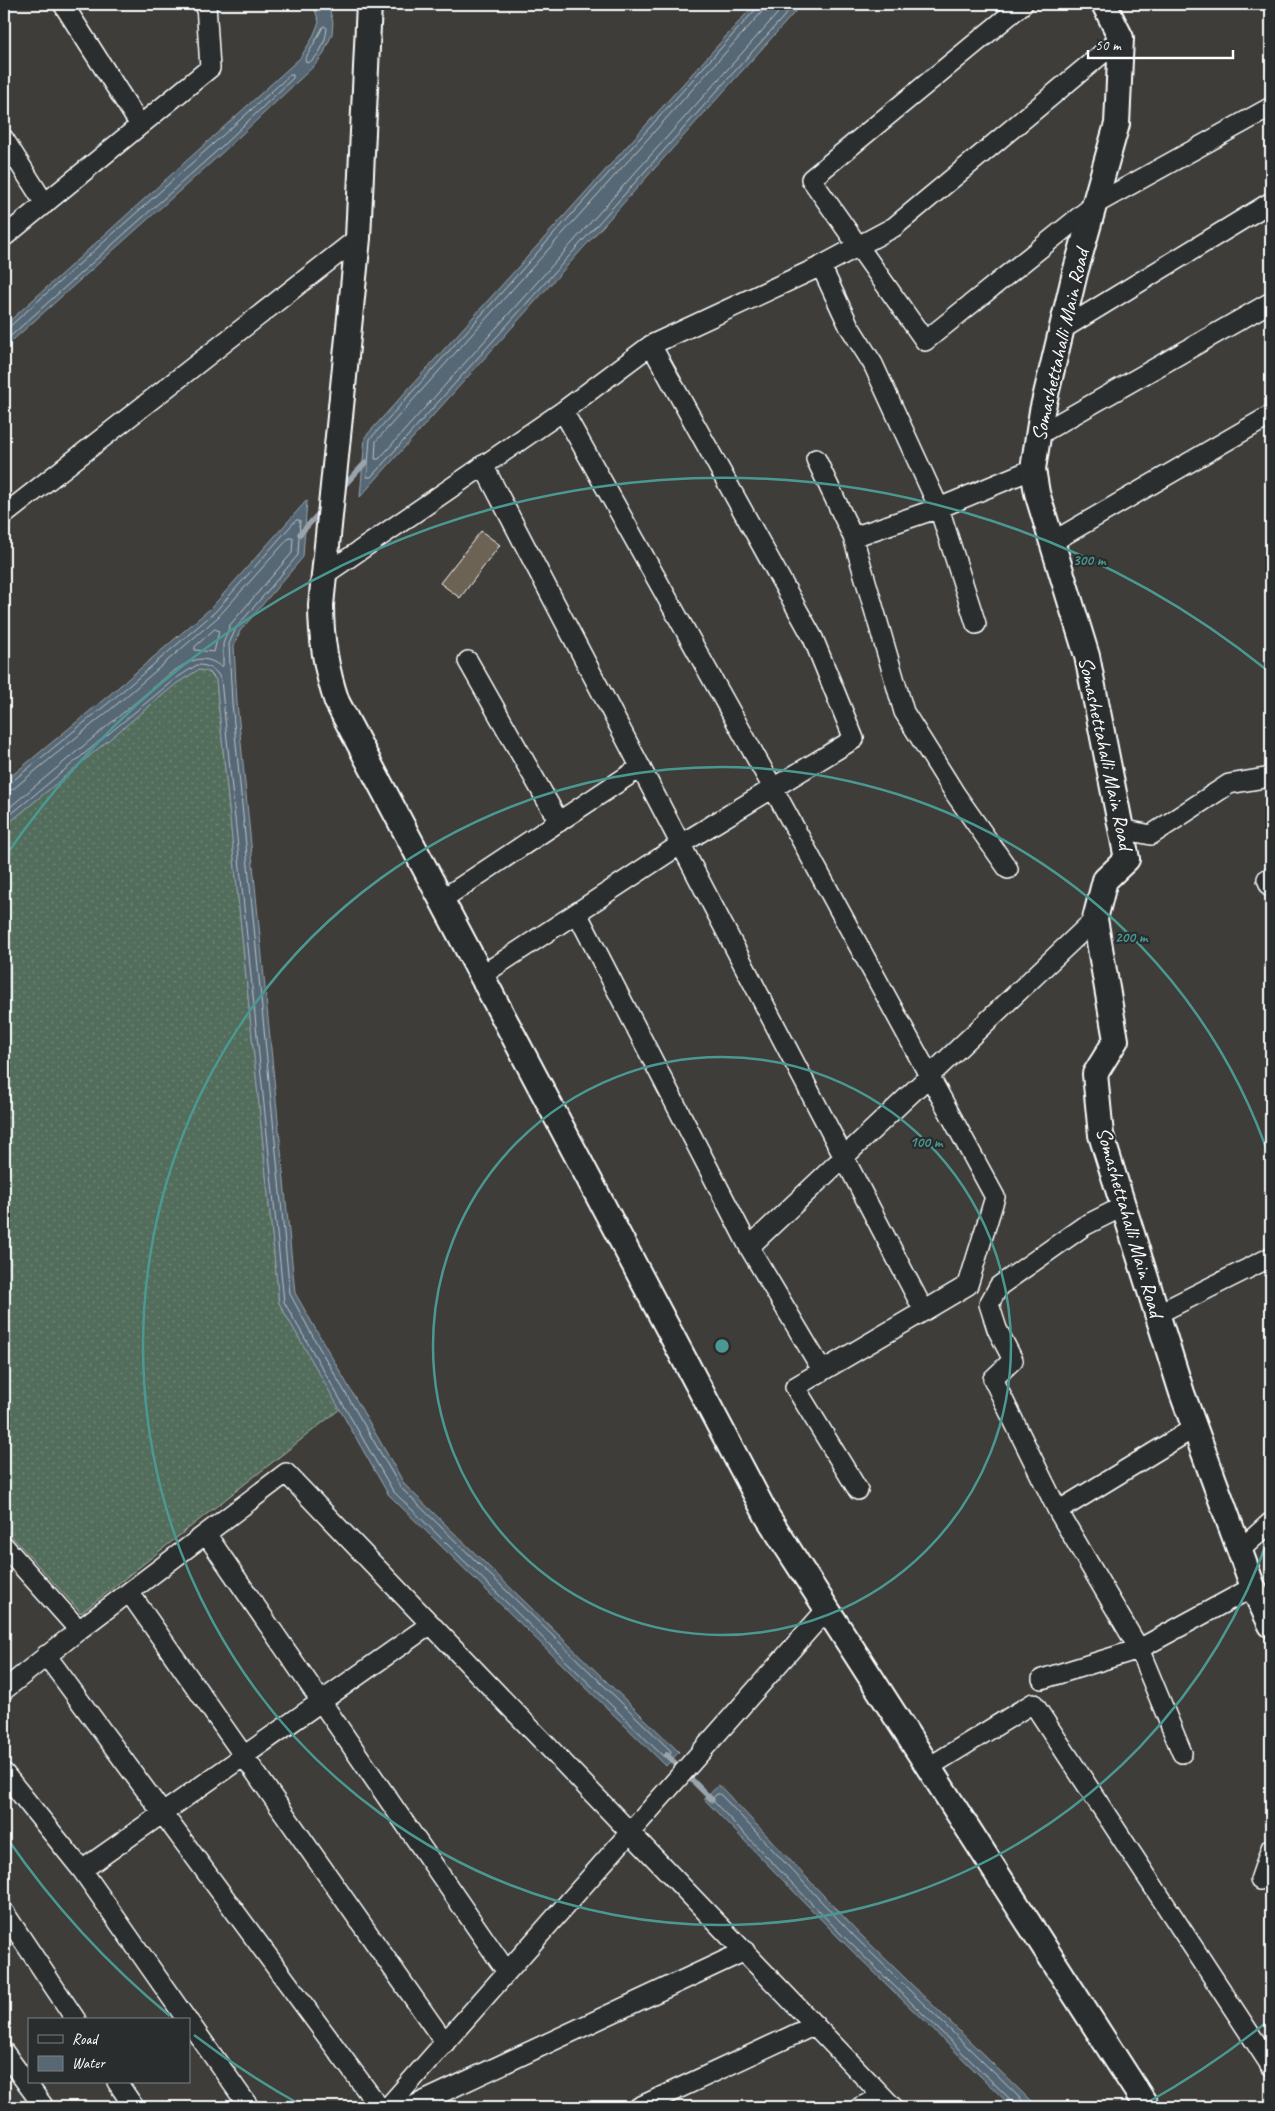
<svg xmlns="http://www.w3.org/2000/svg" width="1275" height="2111" font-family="Caveat,sans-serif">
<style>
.grass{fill:url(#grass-dots);stroke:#a9b6ad}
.water{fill:#576874;stroke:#9aa4ac}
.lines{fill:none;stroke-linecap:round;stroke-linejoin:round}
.shore{stroke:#bcc3c7;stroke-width:1}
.stream{stroke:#9aa4ac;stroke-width:5.5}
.building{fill:#6c6354;stroke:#fff}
.minor-casing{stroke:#fff;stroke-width:22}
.tertiary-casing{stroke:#fff;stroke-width:28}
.minor{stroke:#2a2d2e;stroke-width:19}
.tertiary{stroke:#2a2d2e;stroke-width:24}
.ring{fill:none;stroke:#4b9892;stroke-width:2.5}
.labels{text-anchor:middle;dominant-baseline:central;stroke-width:4.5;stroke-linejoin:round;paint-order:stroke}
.street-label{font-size:21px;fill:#fff;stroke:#2a2d2e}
.centre{fill:#4b9892;stroke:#2a2d2e;stroke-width:2.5}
.ring-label{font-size:15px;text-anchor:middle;font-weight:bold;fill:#4b9892;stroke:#2a2d2e;stroke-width:4.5;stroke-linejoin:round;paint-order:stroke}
</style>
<defs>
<pattern id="grass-dots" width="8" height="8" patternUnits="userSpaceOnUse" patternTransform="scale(1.25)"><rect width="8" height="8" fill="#536d5b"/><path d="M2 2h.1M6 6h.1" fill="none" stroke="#6d8374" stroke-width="1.8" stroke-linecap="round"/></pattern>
</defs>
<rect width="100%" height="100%" fill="#3e3d39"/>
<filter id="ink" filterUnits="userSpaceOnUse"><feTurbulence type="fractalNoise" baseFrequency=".02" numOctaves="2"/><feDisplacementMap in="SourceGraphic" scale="10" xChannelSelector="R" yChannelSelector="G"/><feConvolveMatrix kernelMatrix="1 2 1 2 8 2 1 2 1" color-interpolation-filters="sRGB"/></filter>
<g filter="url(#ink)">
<path class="grass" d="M198,670L207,671L216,680L279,1303L340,1409L81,1613L4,1528V827L177,683Z"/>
<path class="water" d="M313,4H328L333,22L332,34L323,55L316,64L223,152L4,348V326L300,58L312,39L319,22Z
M755,4H802L360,497L365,437Z
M307,500L303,557L240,631L234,646L237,702L295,1293L405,1485L679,1752L666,1766L388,1494L279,1303L216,680C212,673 206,670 198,670L177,683L4,827V782L108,696L211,608Z
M719,1785L859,1933L1037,2107H1012L839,1938L704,1799Z"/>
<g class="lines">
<path class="shore" d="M758,4L756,9L370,439L367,477H371L795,4
M764,4L761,13L376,441L375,459H379L786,4
M324,26L327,28C326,41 319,59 307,63L305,60Z
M4,329L9,327L290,75H293V78L220,148L4,342
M215,629L219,631L214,652L195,650V647Z
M4,785L9,784L112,700L215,612L296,520H300L298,555L236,628L229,644L232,703L290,1294L317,1344L401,1488L670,1750L671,1753L667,1757H664L393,1491L284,1302L221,680C216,669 209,665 197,665L175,679L4,820
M4,791L13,789L116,705L218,617L289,538H293L292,553L230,625L223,644V666H220C201,652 188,662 171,673L4,812
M1015,2107L1013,2102L842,1935L713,1801V1798L717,1794H720L855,1937L1029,2107"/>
<path class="stream" d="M340,490L366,462
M300,534L322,510
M667,1755L712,1800"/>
</g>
<path class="building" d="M481,531L500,545L460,598L440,583Z"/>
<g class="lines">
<g class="minor-casing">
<path id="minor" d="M63,4L140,125
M1023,4L811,179L925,341L1094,205L1271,107
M4,139L45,204
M4,237L210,68L206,4
M821,266L849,326L873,364L939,508L976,624
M1061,330L1271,202
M563,411L773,788L995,1197L968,1285L795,1387L858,1490
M1038,435L1271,302
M816,459L853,537L904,712L956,795L1008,869
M483,465L924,1311
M4,515L358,238
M853,537L939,508L1033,469
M1052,542L1271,415
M324,575L563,411L651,345L821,266L894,227L1121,38
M468,661L559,822
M1121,829L1151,835L1229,784L1271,777
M1271,877L1267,879L1271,888
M441,900L641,767
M577,913L749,1247L822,1370
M482,975L681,844L854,739L813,638L651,345
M1124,1206L1084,1226L999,1286L989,1304L997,1329L1013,1360L993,1379L1058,1511L1139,1649L1182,1753
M749,1247L1095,919
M1157,1314L1271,1257
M1058,1511L1194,1428
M206,1534L507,1972
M4,1546L79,1630
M1240,1550L1271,1522
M129,1592L445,2043
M46,1655L379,2107
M1042,1679L1139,1649L1253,1587
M4,1690L79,1630L286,1473L893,2107
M929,1767L1033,1703L1271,2066
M4,1773L82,1870L187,2020
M82,1870L431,1624
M1260,1880L1271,1848
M4,1912L76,2020
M189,2022L249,2107
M4,2052L44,2107
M117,2082L134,2107
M388,2107L827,1609
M411,2107L745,1951
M639,2107L815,2025
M860,2107L883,2097"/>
</g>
<g class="tertiary-casing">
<path id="tertiary" d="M369,4L358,238L321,605C321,639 326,670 337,702L767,1516L1147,2107
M1104,4L1121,38L1117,124L1075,273L1042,411L1033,469L1037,493L1087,656L1127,859L1105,880L1095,919L1116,1040L1095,1074L1101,1135L1182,1393L1253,1587L1271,1625"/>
</g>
<use href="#minor" class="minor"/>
<use href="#tertiary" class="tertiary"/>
</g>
</g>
<g class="ring">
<circle cx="722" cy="1346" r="289"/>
<path d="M1271 1530A579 579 0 1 1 1271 1162"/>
<path d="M1268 2021A868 868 0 0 1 1143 2105M301 2105A868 868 0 0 1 194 2035M170 2016A868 868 0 0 1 7 1838M7 854A868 868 0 0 1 1268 671"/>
</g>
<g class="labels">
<g class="street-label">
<text transform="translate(1060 345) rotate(-77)">Somashettahalli Main Road</text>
<text transform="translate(1106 753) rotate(78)">Somashettahalli Main Road</text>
<text transform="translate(1130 1222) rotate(74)">Somashettahalli Main Road</text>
</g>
</g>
<circle cx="722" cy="1346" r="8" class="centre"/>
<g class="ring-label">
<text x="1089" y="565">300 m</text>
<text x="1131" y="942">200 m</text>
<text x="926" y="1147">100 m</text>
</g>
<rect width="1275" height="2111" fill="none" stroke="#2a2d2e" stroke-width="20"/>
<rect x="10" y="10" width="1255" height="2091" fill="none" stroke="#fff" stroke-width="2" filter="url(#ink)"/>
<rect x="28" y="2018" width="162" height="65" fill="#2a2d2e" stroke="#7f8182"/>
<rect x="38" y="2035" width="25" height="8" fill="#2a2d2e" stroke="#7f8182"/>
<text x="72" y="2044" font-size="15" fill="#ffffff">Road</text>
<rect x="38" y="2056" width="25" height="15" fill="#576874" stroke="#7f8182"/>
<text x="72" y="2068" font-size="15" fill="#ffffff">Water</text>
<path d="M1088 50v8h145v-8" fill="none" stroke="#ffffff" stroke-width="2.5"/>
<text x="1095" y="50" font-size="15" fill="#ffffff" stroke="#2a2d2e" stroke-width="4" paint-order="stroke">50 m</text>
</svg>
